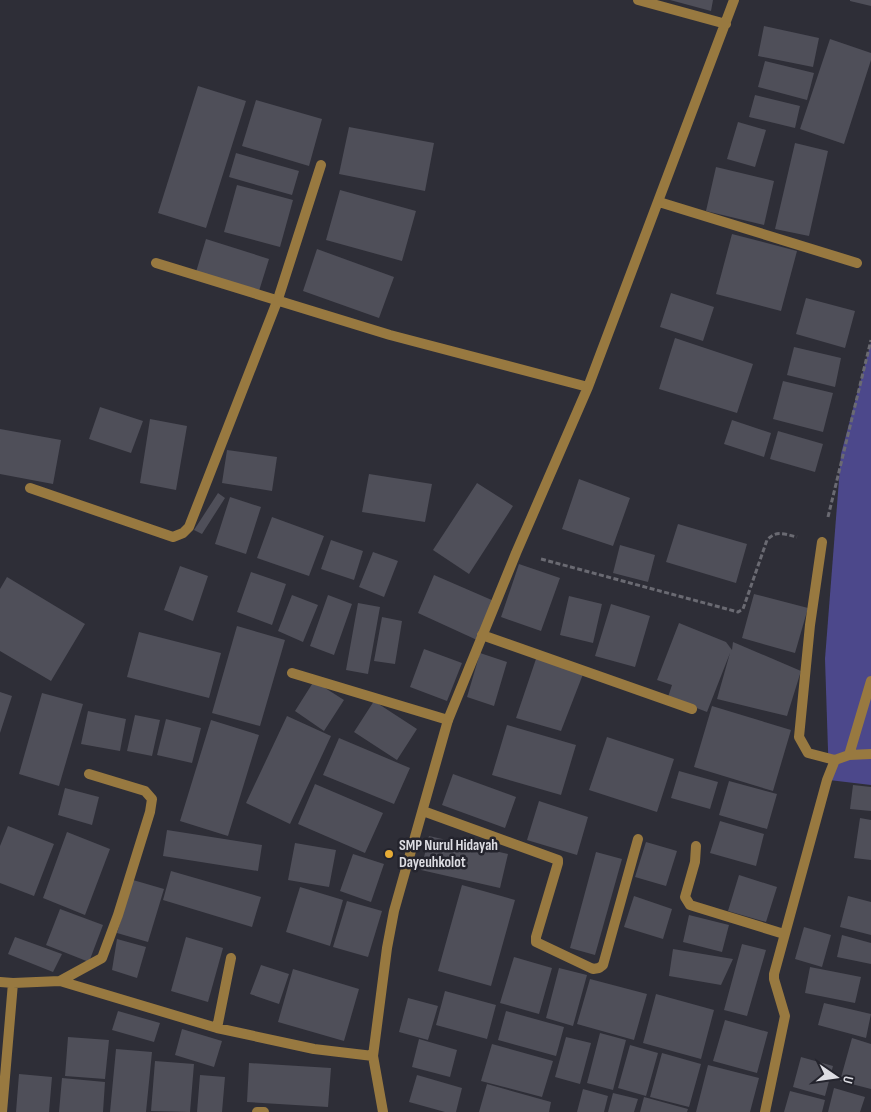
<svg xmlns="http://www.w3.org/2000/svg" width="871" height="1112" font-family="'Sofia Sans Condensed',sans-serif">
<style>
.green{fill:#4c488b}
.building{fill:#4f4f59}
.lines{fill:none;stroke-linecap:round;stroke-linejoin:round}
.path{stroke:#6a6a72;stroke-width:3;stroke-dasharray:5 2.5;stroke-linecap:butt}
.lane{stroke:#987940;stroke-width:10}
.street{stroke:#987940;stroke-width:10}
.poi-dot{fill:#e7ac36;stroke:#24242d;stroke-width:2}
.labels{text-anchor:middle;dominant-baseline:central;stroke-width:5;stroke-linejoin:round;paint-order:stroke}
.poi-label{font-size:15px;font-weight:bold;fill:#dddde3;stroke:#24242d;text-anchor:start}
</style>
<rect width="100%" height="100%" fill="#2e2e37"/>
<path class="green" d="M871,342V785L829,780L825,659L841,454Z"/>
<path class="building" d="M670,0H713L711,11Z
M850,0H871V6L850,1Z
M764,26L819,38L813,67L758,56Z
M830,39L871,53V60L844,144L800,129Z
M765,61L814,73L807,100L758,87Z
M198,86L246,101L206,228L158,213Z
M755,95L800,106L795,128L749,117Z
M256,100L322,119L309,166L242,146Z
M738,122L766,130L755,167L727,159Z
M349,127L434,143L425,191L339,174Z
M795,143L828,151L809,236L775,229Z
M236,153L299,171L292,195L229,177Z
M716,167L774,181L764,225L706,211Z
M237,185L293,200L280,247L224,232Z
M340,190L416,211L402,261L326,240Z
M732,234L797,251L781,311L716,294Z
M206,239L269,259L259,291L196,272Z
M317,249L394,277L379,318L303,291Z
M671,293L714,307L703,341L660,327Z
M806,298L855,311L845,348L796,334Z
M675,338L753,364L737,413L659,389Z
M794,347L841,358L835,387L787,375Z
M783,381L833,393L823,432L773,419Z
M100,407L143,421L131,453L89,439Z
M150,419L187,426L176,490L140,483Z
M732,420L771,433L764,457L724,444Z
M0,429L61,440L53,484L0,474Z
M778,431L823,444L815,472L770,459Z
M227,450L277,457L272,491L222,483Z
M369,474L432,484L425,522L362,512Z
M579,479L630,498L613,546L562,529Z
M477,483L513,506L469,574L433,550Z
M218,493L225,498L202,534L194,530Z
M230,497L261,507L246,554L215,544Z
M272,517L324,536L309,576L257,558Z
M678,524L747,544L736,583L666,562Z
M331,540L363,551L354,580L321,569Z
M620,545L655,555L648,582L613,573Z
M373,552L398,561L384,597L359,587Z
M519,564L560,578L541,631L501,617Z
M180,566L208,576L193,621L164,610Z
M251,572L286,584L272,625L237,612Z
M434,575L494,601L477,640L418,613Z
M7,577L85,624L51,681L0,651V589Z
M754,594L808,608L795,653L742,638Z
M292,595L318,605L303,642L278,631Z
M328,595L352,604L334,655L310,646Z
M569,596L602,604L593,643L560,635Z
M358,603L380,607L368,674L346,670Z
M611,604L650,616L635,667L595,656Z
M382,617L402,621L395,664L374,661Z
M679,623L726,642L732,650L733,642L801,671L787,716L717,699L730,653L707,712L668,697L672,685L657,680Z
M237,626L285,640L260,726L212,713Z
M139,632L221,653L209,698L127,677Z
M424,649L462,663L447,701L410,687Z
M480,653L507,662L494,706L467,697Z
M538,653L585,669L561,731L516,718Z
M314,681L344,700L324,731L295,711Z
M0,692L12,696L0,733Z
M42,693L83,704L59,786L19,774Z
M374,701L417,729L397,760L354,732Z
M712,706L791,730L773,791L694,767Z
M88,711L126,719L120,751L81,744Z
M135,715L160,720L152,756L127,751Z
M287,716L331,736L290,824L246,803Z
M166,719L201,728L192,763L157,755Z
M211,720L259,735L228,836L180,821Z
M507,725L576,745L561,795L492,775Z
M607,737L674,759L657,812L589,790Z
M339,738L410,768L394,804L323,775Z
M679,771L718,782L710,809L671,798Z
M453,774L516,797L505,828L442,805Z
M729,781L777,794L767,829L719,815Z
M315,784L383,813L365,853L298,824Z
M853,785L871,787V811L850,809Z
M65,788L99,797L92,825L58,815Z
M539,801L588,817L577,855L527,840Z
M860,818L871,820V860L854,858Z
M720,821L764,834L756,866L710,853Z
M8,826L54,844L34,896L0,883V846Z
M167,830L262,845L258,871L163,856Z
M67,832L110,849L85,915L43,898Z
M429,836L508,854L500,888L421,870Z
M646,842L677,851L666,886L635,877Z
M295,843L336,850L329,887L288,880Z
M596,852L622,859L595,955L570,948Z
M353,854L384,864L371,902L340,891Z
M171,871L261,897L252,927L163,900Z
M739,875L777,887L766,922L728,911Z
M133,880L164,889L148,942L117,933Z
M462,885L515,900L491,986L438,971Z
M300,887L343,900L330,946L286,932Z
M634,896L672,909L663,939L624,927Z
M848,896L871,902V935L840,927Z
M347,901L382,911L368,957L333,947Z
M60,909L103,925L89,962L46,945Z
M689,915L729,925L722,952L683,942Z
M804,927L831,935L822,967L795,959Z
M842,935L871,943V964L837,957Z
M15,937L62,954L53,972L8,954Z
M186,937L223,948L208,1002L171,991Z
M117,939L146,947L137,978L112,970Z
M742,944L766,950L747,1016L724,1010Z
M673,949L733,959L721,985L669,976Z
M514,957L552,968L539,1014L500,1003Z
M261,965L289,974L279,1004L250,994Z
M810,967L861,977L855,1003L805,993Z
M559,968L587,975L573,1026L546,1018Z
M293,969L359,989L344,1041L278,1022Z
M590,979L647,994L634,1040L577,1024Z
M445,991L496,1005L487,1039L436,1025Z
M656,994L714,1010L701,1059L643,1043Z
M408,998L438,1006L428,1040L399,1032Z
M824,1003L871,1014L866,1038L818,1025Z
M118,1011L160,1023L154,1042L112,1030Z
M506,1011L564,1027L556,1056L498,1040Z
M725,1020L768,1032L757,1073L713,1061Z
M182,1029L222,1041L214,1067L175,1055Z
M600,1033L626,1040L613,1090L587,1083Z
M68,1037L109,1040L105,1079L65,1076Z
M566,1037L591,1043L580,1084L555,1077Z
M852,1038L871,1044V1089L840,1081Z
M419,1039L457,1050L450,1077L412,1067Z
M492,1044L553,1061L542,1097L481,1081Z
M630,1045L658,1053L646,1096L618,1088Z
M116,1049L152,1052L146,1112H110Z
M662,1053L701,1064L689,1107L650,1097Z
M801,1057L833,1066L825,1096L793,1087Z
M155,1061L194,1064L190,1112L151,1111Z
M249,1063L331,1068L328,1107L247,1102Z
M708,1065L759,1078L750,1112H696Z
M19,1074L52,1077L49,1112H16Z
M200,1075L225,1077L222,1112H197Z
M417,1075L462,1088L456,1112H445L409,1102Z
M62,1078L105,1082L103,1112H59Z
M487,1084L551,1102L549,1112H479Z
M834,1088L865,1097L860,1112H828Z
M583,1089L608,1096L604,1112H577Z
M790,1091L825,1100L822,1112H784Z
M613,1093L638,1099L634,1112H608Z
M644,1097L688,1109L687,1112H640Z"/>
<g class="lines">
<path class="path" d="M828,517L871,340
M541,559L738,612L743,609L767,540C776,530 784,534 797,537"/>
<path class="lane" d="M482,635L692,709
M292,673L448,720"/>
<path class="street" d="M638,0L726,24
M659,202L857,263
M156,263L390,335L588,387
M30,488L173,537L183,533L189,527L278,299L321,165
M822,542L810,625L799,737L808,753L835,760
M849,755L871,681
M423,811L558,860V863L536,937V942L593,969L599,968L603,965L638,839
M696,846L695,862L685,897L690,905L784,934
M60,981L102,958L118,915L150,812L152,799L145,791L89,774
M0,982L13,983L60,981L217,1028L314,1049L373,1056
M217,1028L231,958
M2,1112L13,983
M257,1112H264
M383,1112L373,1056L387,948L394,911L448,720L516,553L588,387L734,0
M765,1112L785,1016L774,979V974L827,780L835,760L849,755L871,754"/>
</g>
<circle class="poi-dot" cx="389" cy="854" r="5"/>
<g class="labels">
<g class="poi-label">
<text x="399" y="845">SMP Nurul Hidayah<tspan x="399" dy="17">Dayeuhkolot</tspan></text>
</g>
</g>
<g transform="translate(836 1077) rotate(103)" stroke="#24242d" stroke-width="4" paint-order="stroke">
<path d="M0-4L9 19L0 12L-9 19Z" fill="#dddde3"/>
<text y="-8" font-size="14" font-weight="bold" text-anchor="middle" fill="#dddde3">U</text>
</g>
</svg>
